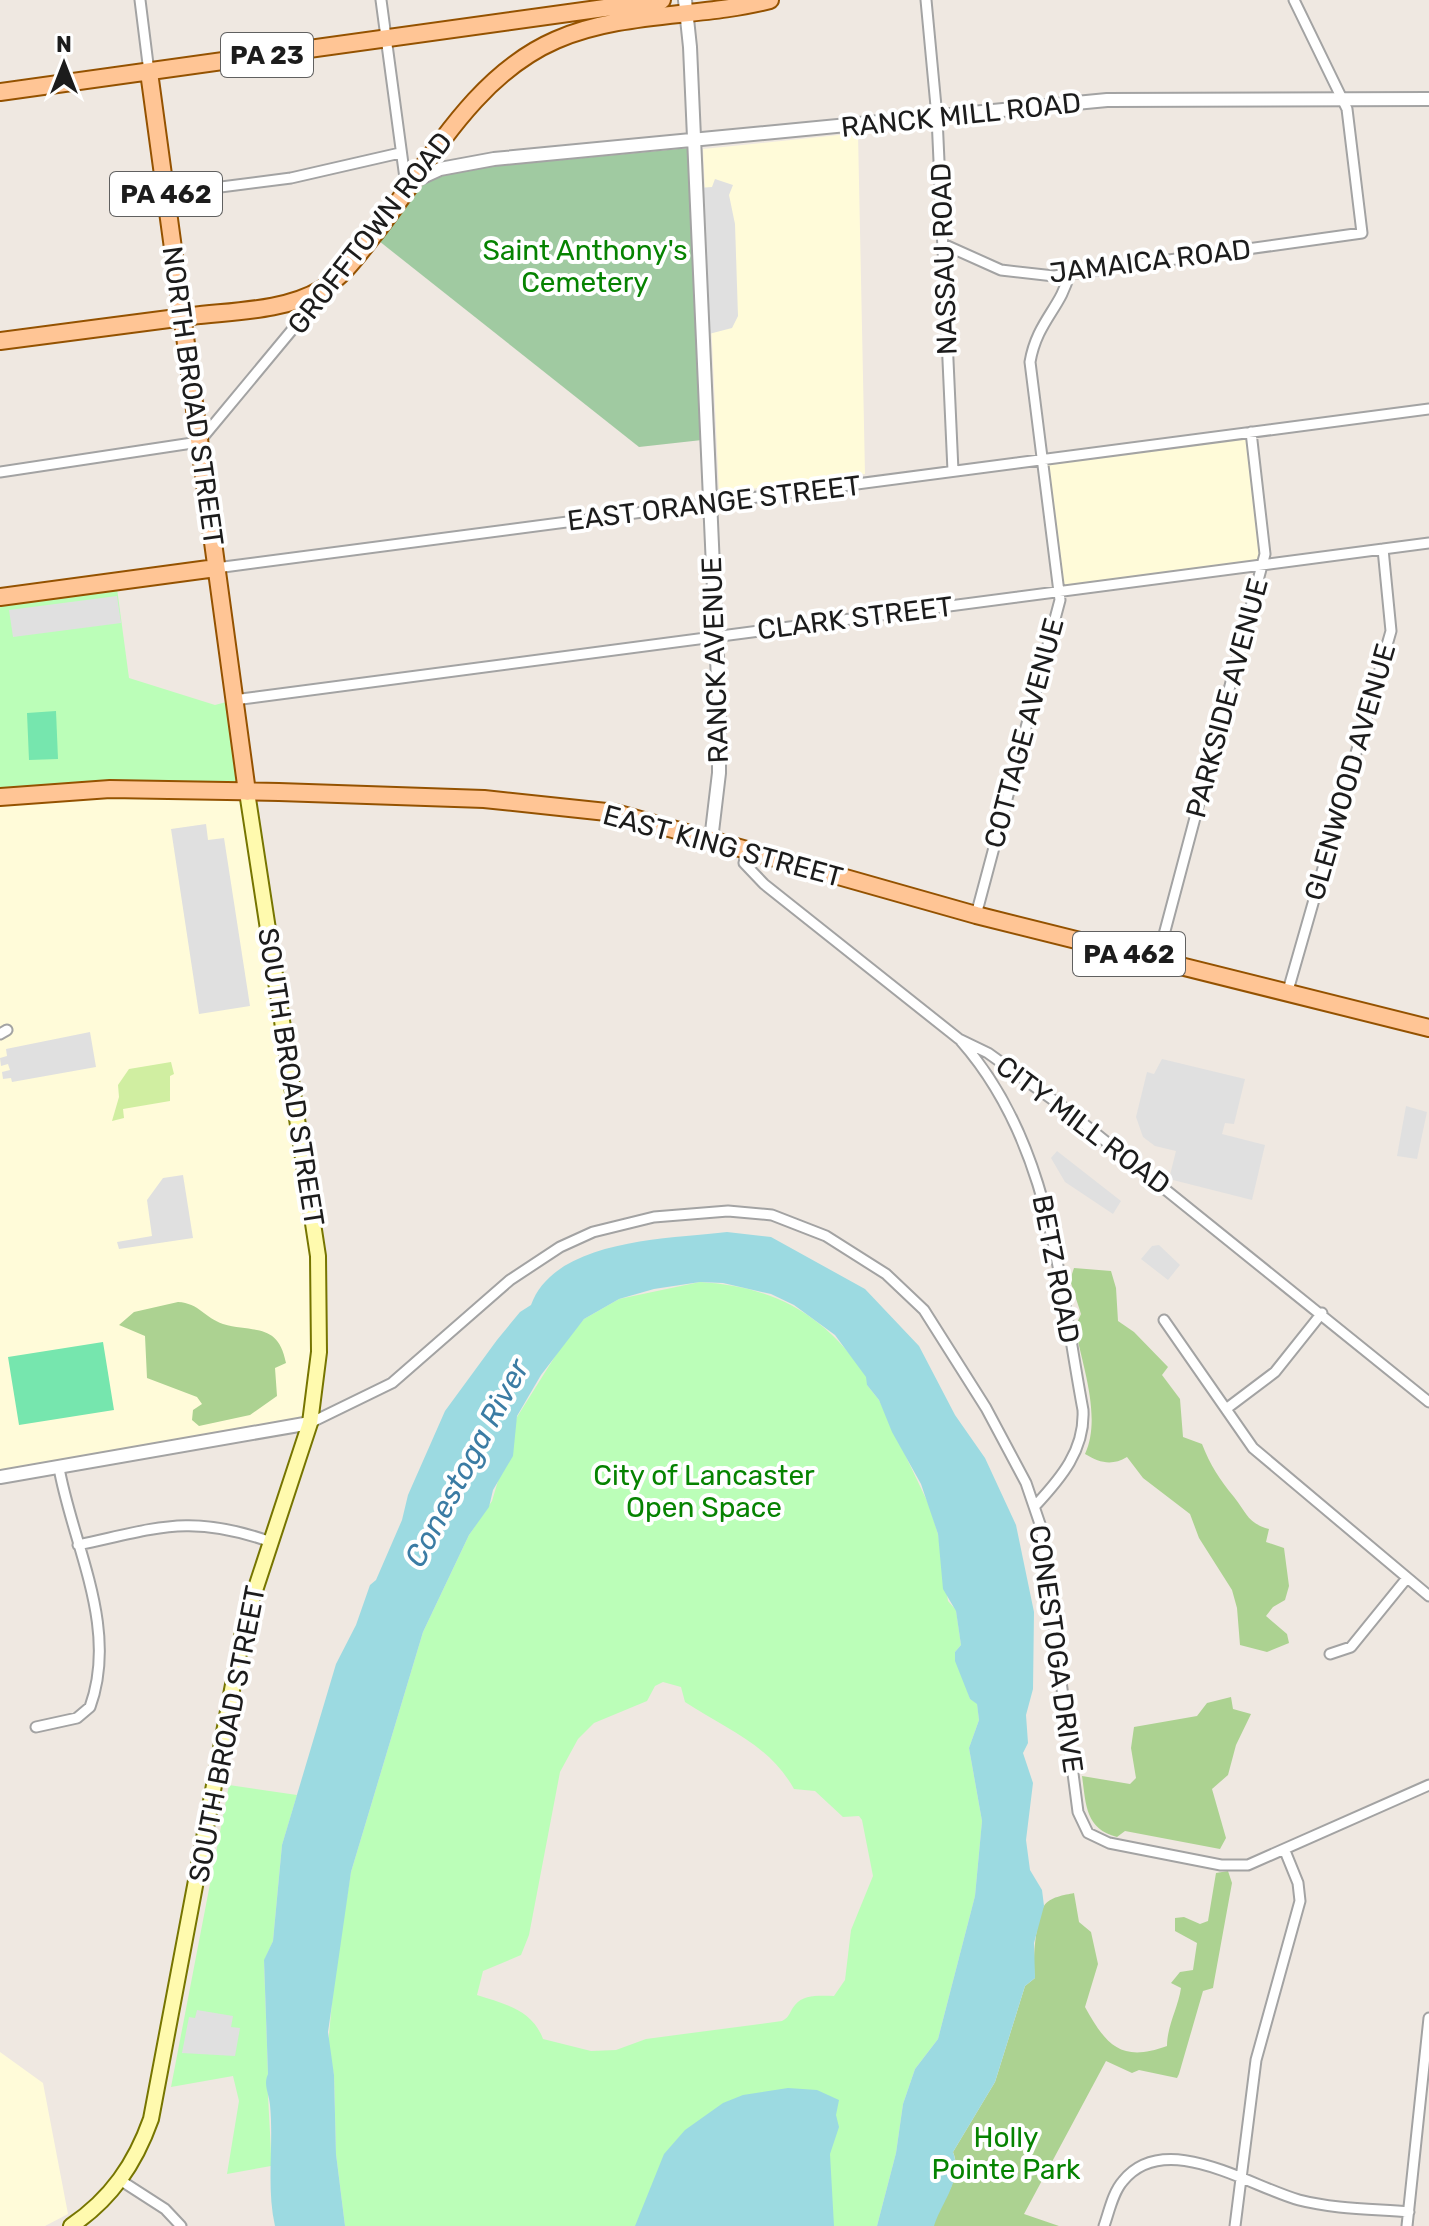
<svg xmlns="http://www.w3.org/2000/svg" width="1429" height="2226" font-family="Rubik,sans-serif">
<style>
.education{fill:#fffbd9}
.grass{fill:#d0eea1}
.forest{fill:#acd291}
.cemetery{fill:#a0caa1}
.park{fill:#bbfeb8;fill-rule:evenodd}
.pitch{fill:#76e6ae}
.parking{fill:#e0e0e0}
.water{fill:#9cdae1}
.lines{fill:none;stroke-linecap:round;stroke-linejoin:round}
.minor-casing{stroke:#a3a3a3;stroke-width:13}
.tertiary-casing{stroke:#a3a3a3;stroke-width:16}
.secondary-casing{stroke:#767500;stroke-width:18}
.primary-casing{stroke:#945200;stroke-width:20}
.minor{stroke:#fff;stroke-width:9}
.tertiary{stroke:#fff;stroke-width:12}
.secondary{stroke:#fffaae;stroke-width:14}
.primary{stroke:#ffc595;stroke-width:16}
.labels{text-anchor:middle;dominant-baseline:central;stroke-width:8;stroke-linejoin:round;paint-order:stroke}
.shield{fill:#fff;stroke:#606060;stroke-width:2}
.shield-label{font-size:26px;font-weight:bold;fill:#1c1c1c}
.street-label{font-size:28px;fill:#1c1c1c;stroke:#fff}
.park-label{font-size:28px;fill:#068301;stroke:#fff}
.water-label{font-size:30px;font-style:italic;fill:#3b7ca4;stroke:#fff}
</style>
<rect width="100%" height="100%" fill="#efe8e1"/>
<path class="education" d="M858,133L865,474L719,493L703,149Z
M1251,432L1263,565L1059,591L1041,460Z
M247,792L318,1256L310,1423L0,1477V797Z
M0,2052L43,2083L68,2214L45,2226H0Z"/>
<path class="grass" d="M171,1062L174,1074L170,1076V1101L123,1109L124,1118L112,1121L119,1097L118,1085L129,1069Z"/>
<path class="forest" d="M1074,1268L1111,1271L1116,1288L1118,1321L1134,1332L1168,1367L1162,1375L1180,1399L1183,1437L1202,1444C1210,1465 1220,1480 1234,1497C1247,1513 1247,1523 1269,1529L1266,1542L1284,1548L1289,1586L1285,1600L1273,1607L1266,1616L1287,1634L1289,1643L1267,1652L1240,1645L1237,1608L1232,1590L1199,1538L1190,1514L1143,1478L1127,1457C1112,1466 1100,1463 1085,1454C1102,1417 1082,1365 1075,1327L1081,1314L1070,1280Z
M178,1302C199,1303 205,1318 223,1324C254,1333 278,1322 286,1363L275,1368L277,1396L250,1415L199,1426L192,1420L193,1410L202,1404L197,1397L147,1378L145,1336L119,1325L134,1312Z
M1231,1697L1233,1709L1251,1714L1236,1745L1228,1775L1212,1789L1226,1838L1220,1849L1125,1831L1117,1837C1085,1829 1086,1804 1082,1776L1130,1784L1136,1778L1131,1748L1134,1727L1197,1716L1207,1703Z
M1228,1871L1232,1883L1214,1982L1213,1988L1203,1991L1179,2074L1177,2078L1139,2070L1132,2073L1106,2061L1024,2214L1059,2226H933C941,2199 964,2179 953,2152L995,2082L1025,1986L1035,1978C1032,1962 1036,1919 1044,1906C1049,1897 1065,1895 1074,1893L1079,1922L1091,1932L1098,1964L1085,2007C1106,2045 1121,2063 1167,2046C1167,2026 1178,2008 1181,1988L1171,1983L1180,1972L1193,1970L1197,1943L1175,1931V1918L1184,1917L1200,1924L1208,1921L1216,1873Z"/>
<path class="cemetery" d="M689,148L702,440L639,447L379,241L424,183L454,170Z"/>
<path class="park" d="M116,581L129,678L215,705L234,700L247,792L0,797V597Z
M700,1282C776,1287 824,1314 867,1377V1385L879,1400L929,1505L938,1534L948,1601L956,1610L961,1645L955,1652L970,1699L977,1703L979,1720L969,1748L982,1821L975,1896L938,2039L915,2069L903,2104L896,2153L877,2226H345L336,2154L334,2075L328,2046L335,1969L351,1872L423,1632L469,1535L492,1501L517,1417L564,1342L584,1319L619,1299ZM663,1682L681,1687L685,1702C726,1729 769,1744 794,1789L815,1791L843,1817L859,1816L862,1820L873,1876L851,1930L845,1980L834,1996C820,1996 804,1994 795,2005C789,2012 791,2016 782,2021L646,2039L616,2050L591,2051L543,2039C532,2009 504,2004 477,1995L483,1971L521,1955L529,1935L560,1772L578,1739L594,1723L647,1701L655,1686Z
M229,1785L297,1795L282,1845L273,1941L264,1961L268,2074C266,2080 272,2150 271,2166L227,2174L239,2101L233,2076L171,2087Z"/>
<path class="pitch" d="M56,711L58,759L29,760L27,713Z
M103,1342L114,1410L19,1425L8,1357Z"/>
<path class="parking" d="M715,179L733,185L729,195L735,224L738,316L732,328L705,335L698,188L712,187Z
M117,596L121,623L13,637L9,610Z
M206,824L208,840L224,838L250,1006L199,1014L171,829Z
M90,1032L96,1067L12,1082L11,1078L3,1079L2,1072L10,1070L8,1064L1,1066L0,1058L7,1056L6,1049Z
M1162,1059L1245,1079L1234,1124L1225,1123L1222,1134L1265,1145L1252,1200L1169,1179L1176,1151L1155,1146L1143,1137L1136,1117L1147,1072L1154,1074Z
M1406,1106L1427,1112L1417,1159L1397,1156Z
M1057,1151L1121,1201L1113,1214L1065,1182L1051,1158Z
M183,1175L193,1238L119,1249L117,1242L152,1236L147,1200L163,1178Z
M1159,1245L1180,1265L1168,1280L1141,1259L1152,1246Z
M197,2010L233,2016L231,2027L240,2028L235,2056L182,2053L189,2017L195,2018Z"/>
<path class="water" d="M727,1232L771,1237L865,1289L919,1346L955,1415L985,1458L1016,1525L1034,1612L1033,1689L1026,1715L1028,1743L1023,1753L1033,1783L1026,1840L1030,1870L1042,1890L1044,1906L1034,1943L1035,1978L1025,1986L995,2082L953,2152C963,2180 942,2201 934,2226H877L896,2153L903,2104L915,2069L938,2039L975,1896L982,1821L969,1748L979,1720L977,1704L970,1699L955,1661V1652L961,1645L956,1611L943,1589L938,1534L921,1484L892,1432L879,1400L867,1385L866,1377L835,1335L794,1305L771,1294L723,1283L700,1282L654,1289L619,1299L584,1319L541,1375L517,1416L513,1456L493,1490L489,1507L469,1535L423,1632L351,1872L328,2032L334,2075L336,2154L345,2226H275C266,2186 274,2145 270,2105C269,2093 263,2085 268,2074L264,1960L273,1941L282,1845L336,1664L356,1625L370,1585L376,1580L402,1520L408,1495L445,1411L497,1340L520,1312L531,1305C555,1239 667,1239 727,1232Z
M788,2088L817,2090L839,2100L836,2115L839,2127L830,2154L834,2226H635L664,2154L685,2130L723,2103L743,2095Z"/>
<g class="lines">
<g class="minor-casing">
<path id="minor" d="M140,0L149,72
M381,0L406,186
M926,0L937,117L953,471
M166,194L291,178L400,153
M943,244L1001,270L1054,276L1362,233L1347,109L1294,0
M0,472L199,442L326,289
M216,568L1429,409
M234,700L1429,543
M747,850L744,863L764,884L959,1039L988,1053L1063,1107L1429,1402
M976,915L1060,600L1030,362C1037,321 1062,307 1069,274
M1157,961L1265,554L1251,432
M1287,994L1391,631L1383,549
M0,1034L7,1030
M961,1041C1051,1143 1059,1282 1083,1410C1085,1450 1061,1478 1035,1506
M1164,1320L1253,1448L1429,1596
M1226,1409L1275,1372L1322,1313
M310,1423L392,1383L510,1280L560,1247L593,1232L654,1217L728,1211L772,1215L826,1236L886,1274L924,1310L986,1408L1026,1483L1041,1527L1078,1812L1088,1833L1109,1843L1221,1865H1248L1429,1785
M78,1545C158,1528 190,1513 271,1542
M1330,1654L1351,1647L1407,1578
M36,1727L77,1718L90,1707C119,1627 73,1546 59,1468
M120,2180L165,2209L181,2226
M1104,2226C1109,2212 1113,2192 1123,2181C1165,2129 1249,2186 1299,2200C1334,2209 1373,2209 1409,2212
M1235,2226L1256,2060L1300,1901L1298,1883L1285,1851
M1407,2226L1429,2018"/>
</g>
<g class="tertiary-casing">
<path id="tertiary" d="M685,0L690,47L719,703V773L711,840
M416,180L440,169L494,159L1107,100L1429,99
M0,1477L310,1423"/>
</g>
<g class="secondary-casing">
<path id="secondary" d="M71,2226C111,2199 135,2164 151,2119L245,1621L310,1423L319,1352L318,1256L247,792"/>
</g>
<g class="primary-casing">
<path id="primary" d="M149,72L247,792
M0,92L662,0
M0,341C64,333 128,324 192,316C233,311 286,311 322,289C344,276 360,252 376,232C429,164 473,76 556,40C622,11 701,18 770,0
M0,597L216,568
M0,797L110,789L279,792L484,799L616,813L976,915L1429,1028"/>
</g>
<use href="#minor" class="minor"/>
<use href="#tertiary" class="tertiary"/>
<use href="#secondary" class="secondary"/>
<use href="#primary" class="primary"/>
</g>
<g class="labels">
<g class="shield">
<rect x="221" y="33" width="92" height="44" rx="6"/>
<rect x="110" y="172" width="112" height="44" rx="6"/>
<rect x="1073" y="932" width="112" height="44" rx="6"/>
</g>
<g class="shield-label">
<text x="267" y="55">PA 23</text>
<text x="166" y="194">PA 462</text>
<text x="1129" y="954">PA 462</text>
</g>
<g class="street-label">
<text transform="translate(961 115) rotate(-6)">RANCK MILL ROAD</text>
<text transform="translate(370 233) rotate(-52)">GROFFTOWN ROAD</text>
<text transform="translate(944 259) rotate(-92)">NASSAU ROAD</text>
<text transform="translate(1150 261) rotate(-7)">JAMAICA ROAD</text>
<text transform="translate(193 396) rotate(82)">NORTH BROAD STREET</text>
<text transform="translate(714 503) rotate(-7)">EAST ORANGE STREET</text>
<text transform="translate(855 618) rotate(-7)">CLARK STREET</text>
<text transform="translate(715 660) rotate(-92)">RANCK AVENUE</text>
<text transform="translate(1227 698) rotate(-75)">PARKSIDE AVENUE</text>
<text transform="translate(1024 733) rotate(-75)">COTTAGE AVENUE</text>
<text transform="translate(1350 772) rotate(-74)">GLENWOOD AVENUE</text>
<text transform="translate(723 846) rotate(15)">EAST KING STREET</text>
<text transform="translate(291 1077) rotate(81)">SOUTH BROAD STREET</text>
<text transform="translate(1083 1125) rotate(37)">CITY MILL ROAD</text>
<text transform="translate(1056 1269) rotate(79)">BETZ ROAD</text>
<text transform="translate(1056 1649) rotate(82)">CONESTOGA DRIVE</text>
<text transform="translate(227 1734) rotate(-79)">SOUTH BROAD STREET</text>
</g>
<g class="park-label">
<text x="585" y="250">Saint Anthony's<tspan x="585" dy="32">Cemetery</tspan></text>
<text x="704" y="1475">City of Lancaster<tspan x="704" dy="32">Open Space</tspan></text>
<text x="1006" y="2137">Holly<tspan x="1006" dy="32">Pointe Park</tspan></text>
</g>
<g class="water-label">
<text transform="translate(467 1463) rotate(-62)">Conestoga River</text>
</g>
</g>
<g transform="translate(64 64)" stroke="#ffffff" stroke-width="6" paint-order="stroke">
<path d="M0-6L14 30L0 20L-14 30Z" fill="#1c1c1c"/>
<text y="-12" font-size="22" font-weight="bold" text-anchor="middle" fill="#1c1c1c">N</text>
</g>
</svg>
